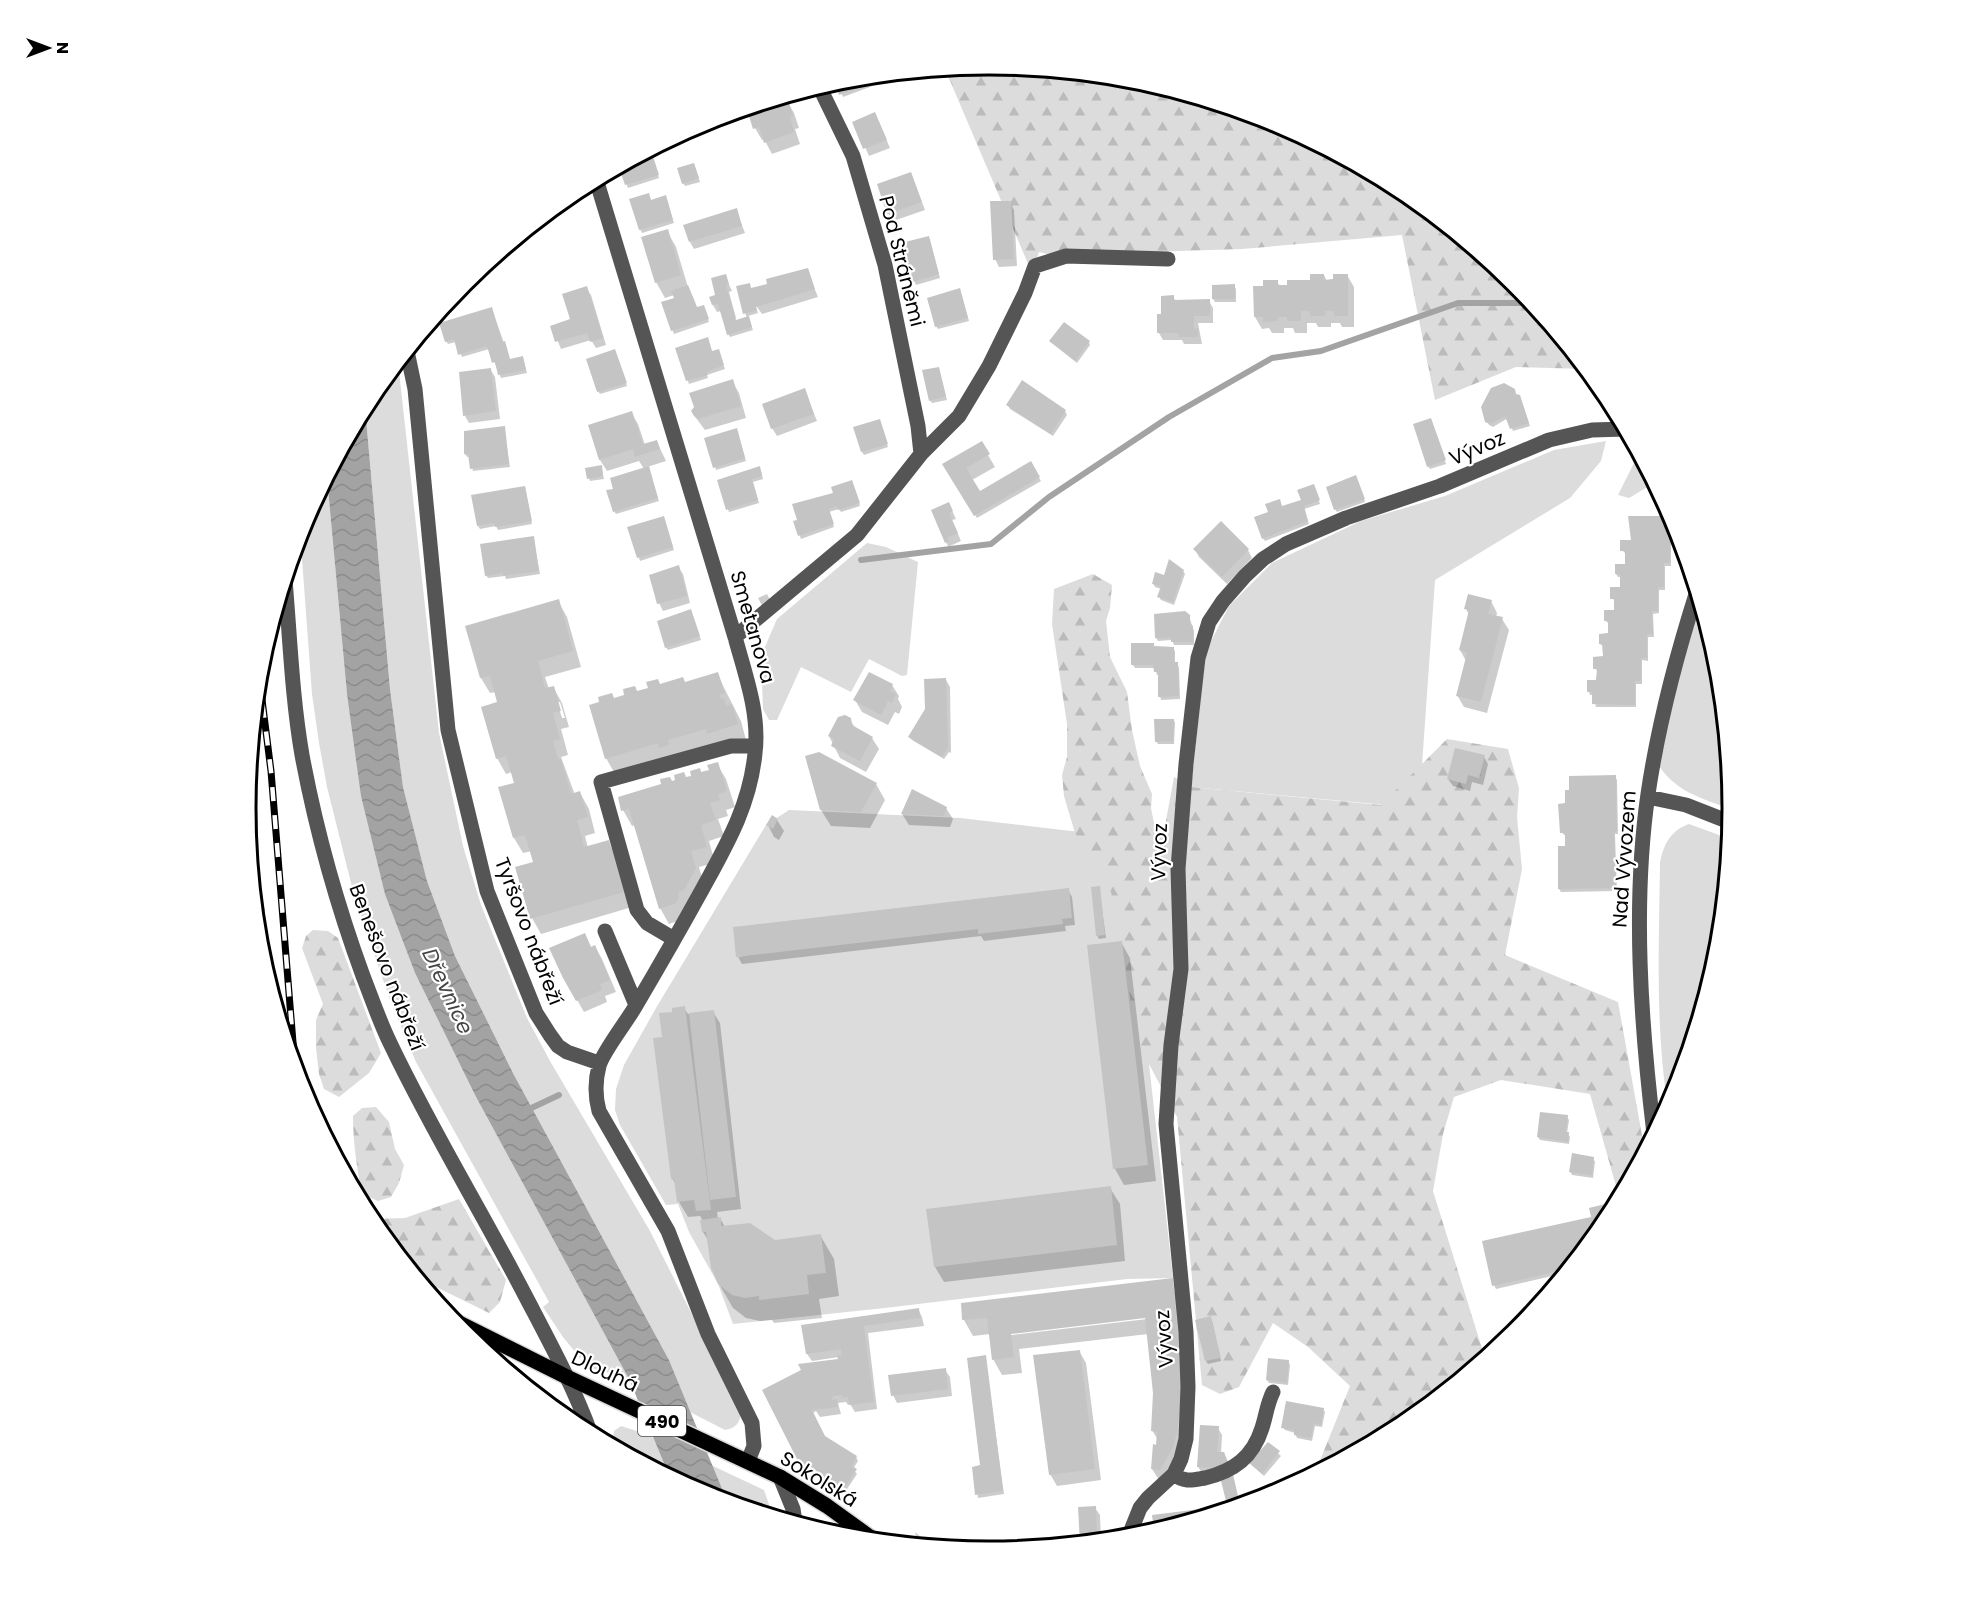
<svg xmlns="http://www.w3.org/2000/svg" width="1979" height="1616" font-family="Poppins,sans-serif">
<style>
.green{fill:#dcdcdc}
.forest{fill:url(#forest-firs)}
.water{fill:url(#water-waves)}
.shadow{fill:#0003;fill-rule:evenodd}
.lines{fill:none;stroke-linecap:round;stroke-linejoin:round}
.stream{stroke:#a3a3a3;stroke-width:6}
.building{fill:#c4c4c4}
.major-casing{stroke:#dbdbdb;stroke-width:18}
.minor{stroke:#555;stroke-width:15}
.major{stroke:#000;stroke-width:15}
.rail-casing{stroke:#000;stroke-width:7}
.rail{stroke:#fff;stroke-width:4.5;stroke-dasharray:14;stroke-linecap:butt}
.labels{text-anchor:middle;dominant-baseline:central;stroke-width:4.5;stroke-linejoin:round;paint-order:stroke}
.shield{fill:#fff;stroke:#4c4c4c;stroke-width:1.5}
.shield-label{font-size:18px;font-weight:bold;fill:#000}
.street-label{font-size:20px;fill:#000;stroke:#fff}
.water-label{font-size:21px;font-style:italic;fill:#444;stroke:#fff}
.rim{fill:none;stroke:#000;stroke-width:3}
</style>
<defs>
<pattern id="forest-firs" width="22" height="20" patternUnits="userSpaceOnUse" patternTransform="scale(1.5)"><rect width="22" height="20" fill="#dcdcdc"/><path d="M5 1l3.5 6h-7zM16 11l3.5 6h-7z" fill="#bbb"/></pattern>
<pattern id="water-waves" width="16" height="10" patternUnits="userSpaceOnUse" patternTransform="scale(1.5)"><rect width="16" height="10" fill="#a3a3a3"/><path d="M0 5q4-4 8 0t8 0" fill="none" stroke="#8b8b8b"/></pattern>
</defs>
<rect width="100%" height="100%" fill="#fff"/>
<path class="green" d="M398,362L439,733L463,846L481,905L527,1018L550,1061L650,1231L741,1412C740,1423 736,1428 725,1430L690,1412L669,1360L514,1075L455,956L427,881L403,787L390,689L365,407L371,395Z
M1606,441L1601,461L1570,498L1435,580L1419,808L1191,787L1206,651L1229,606L1272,563L1361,521L1445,496L1554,450Z
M1639,453L1654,483L1629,498L1618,495Z
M327,478L347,694L386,894L415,973L475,1095L630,1379L592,1368L583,1355L580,1358L563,1337L543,1307L549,1302L416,1062L391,1003L354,895L327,787L319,743L312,694L300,532Z
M867,543L886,547L918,562L907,675L902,676L869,659L851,692L801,667L777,720H769L763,709L761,656L777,619Z
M1697,593L1719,663L1733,810C1699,797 1673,792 1654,758Z
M789,810L960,818L1071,831L1137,834L1149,1064L1173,1278L1127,1279L885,1308L733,1324L718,1284L689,1232L678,1204L666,1205L620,1125L615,1110L616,1089L624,1065L656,1008L766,825Z
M1689,824L1730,839L1719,953L1676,1093L1668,1108C1655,1027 1659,944 1660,863C1663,845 1671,830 1689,824Z
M621,1426L643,1433L764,1490L773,1516L705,1495L612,1445L614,1431Z"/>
<path class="forest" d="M990,65L1135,79L1274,121L1403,190L1515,283L1586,369L1516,367L1435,400L1402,235L1242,249L1051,255L1039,252L1032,273L945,69Z
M1093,574L1112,585L1110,608L1106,621L1110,657L1127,692L1132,730L1140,766L1152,794L1151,808L1154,823L1165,826L1174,777L1191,787L1381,805L1447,739L1508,749L1519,788L1517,817L1522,869L1505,955L1618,1002L1645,1152L1628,1183L1616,1186L1590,1094L1501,1080L1454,1097L1443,1134L1433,1191L1485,1358L1402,1426L1315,1473L1350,1386L1308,1347L1273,1323L1239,1387L1220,1394L1202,1385L1177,1117L1149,1064L1139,1061L1122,940L1111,892L1075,833L1064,796L1062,775L1067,757V724L1052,624L1054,589Z
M313,930L328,931L338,938L381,1053L369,1073L339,1097L324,1089L319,1074L316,1048V1020L323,1004L302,948L306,936Z
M376,1107L389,1122L395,1149L404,1165L399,1183L391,1197L378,1201L362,1194C357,1168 353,1143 353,1116L362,1108Z
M459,1199L506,1280L500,1302L489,1313L418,1278L371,1221L373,1219L405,1218Z"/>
<path class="water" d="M365,407L390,689L403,787L427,881L455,956L514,1075L669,1360L727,1501L705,1495L669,1475L629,1379L475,1095L415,973L385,894L361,796L347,694L327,478Z"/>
<path class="shadow" d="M875,76L878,84L843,97L836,81Z
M787,101L794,113L799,128L795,129L800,144L772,154L764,139L762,140L755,128Z
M854,122H879L890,148L869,156Z
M650,152L659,178L628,188L620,166Z
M694,164L700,182L685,186L683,183Z
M911,174L925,210L893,221L888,213Z
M667,200L674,223L642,233L640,229L651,201Z
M1010,202L1014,210L1017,266L999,267L995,259Z
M736,210L745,233L694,249L690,242Z
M667,231L676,247L690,294L693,297L697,308L705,310L709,322L674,334L663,303L675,299L674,295L665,298L656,282Z
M930,241L940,278L916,285L914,280L909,281L907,278L899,245Z
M807,270L818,297L762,314L755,304L758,313L748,316L753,330L730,337L728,334L747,318L745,313L751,290Z
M1324,275L1327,281L1347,275L1354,287V327H1342L1340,323H1331V327H1318L1316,323H1307V333H1295L1293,328H1284V333H1272L1269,328L1262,329L1255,317L1264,287L1277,281L1280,287L1311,281Z
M725,276L732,291L729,292L736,318L725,322L721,311L717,312L713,305Z
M1234,286L1236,289V302H1215L1213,299Z
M586,288L591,295L606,345L596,348L591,340L561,349L552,327L572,320Z
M961,293L969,321L938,329L936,326Z
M1173,297L1176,301H1209L1213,308V323H1198L1202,344H1184L1182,340H1163L1159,333Z
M492,309L510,360L523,358L527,373L501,378L489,349L462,357L456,342L448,344L446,341Z
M1051,342H1089L1090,345L1077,363Z
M677,349L720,354L725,369L707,375L708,378L689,384Z
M616,354L627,386L600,394L598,391Z
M938,368L947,400L932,403L930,400Z
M490,369L495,377L500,419L469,423L465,416Z
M732,381L739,393L746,418L705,430L693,414Z
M1023,382L1065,411L1067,415L1053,436L1010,409L1008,405Z
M804,390L817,421L777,436L772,428Z
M1516,395L1521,400L1530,426L1513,431L1508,418L1493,427L1489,425L1487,421Z
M631,413L638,424L645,445L657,442L666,461L647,467L659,501L616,514L614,511L615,490L644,469L639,461L607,471L600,460Z
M1432,423L1446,464L1430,469L1428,466Z
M881,424L888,447L864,455L862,452Z
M504,428L510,467L473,471L470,456L467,457L465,454L464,436Z
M738,433L746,461L716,470L715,467Z
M981,443L995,467L972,480L980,493L1031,463L1041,481L977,518L951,476Z
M601,467L604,479L590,481L589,478Z
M761,471L763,479L753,482L759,503L729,512L718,481Z
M1357,480L1365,502L1337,512L1335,509Z
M853,485L860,506L841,512L839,509L829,512L834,527L801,539L795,522L834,494Z
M525,487L532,524L498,530L496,526L480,529L478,526Z
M1315,489L1320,504L1304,509L1309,524L1265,541L1263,538L1282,508L1303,501Z
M949,504L956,519L952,520L961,541L950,546L952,549L950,550L946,542Z
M1629,518H1673L1676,523L1677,542H1671V566H1665V590H1659V613L1653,614L1654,637H1648V661L1642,660V684H1636V707H1596L1593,695H1590L1589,692L1598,682V672L1595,668L1604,658V647L1600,644L1601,635H1610L1609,624L1606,621L1605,611H1615V601L1612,598L1622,588V577H1618L1616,574V565H1627L1626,554L1622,550L1632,541Z
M665,521L674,550L640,561L629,528Z
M1221,523L1248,550L1252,558L1227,584L1199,557L1195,549Z
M533,537L540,574L506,579L505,576L488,578L486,575Z
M678,567L683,574L690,603L663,611L659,603Z
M1183,571L1185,574L1174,605L1161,600L1159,597L1161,589L1155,587L1153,583Z
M767,594L773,606L767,615L758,598Z
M558,601L567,617L581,667L545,677L549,689L553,687L562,703L569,727L561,729L568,755L561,757L575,795L580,793L589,809L595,833L585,836L588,848L608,842L617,857L632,907L541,934L532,918L535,863L532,851L523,853L514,838L500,788L515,784L512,772L506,774L497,758L499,703L496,692L490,693L481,678L467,627ZM557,702H560L565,718H562Z
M1491,601L1497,613L1496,617L1502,619L1509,630L1487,713L1464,707L1457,695L1466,661L1460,650L1469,615L1466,609Z
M692,614L701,640L668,650L666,647Z
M1189,616L1194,631V645H1174L1172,640L1158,641L1156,638Z
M1154,647L1173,648L1175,651V664L1179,667L1180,699L1161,700L1160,696L1159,675H1157L1155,668H1135L1133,665Z
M717,674L741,721L746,740L615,774L606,758L614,699L660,686L685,683Z
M946,680L950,687L951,753L949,752L944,759L912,740L910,737Z
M892,685L899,696L898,699L902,707L899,714L895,712L888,725L862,712L855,700Z
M850,719L855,728L872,738L879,749L866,772L840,758L829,736Z
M1174,720L1175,723L1174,744H1158L1156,741Z
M1484,757L1488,764L1483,785L1472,782L1470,791L1453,786L1448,779Z
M717,764L726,779L735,807L726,810L728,816L718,819L724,836L709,841L715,863L699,867L704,884L684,919L669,924L660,908L636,825L632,826L623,810L672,783L710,771Z
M1615,777L1617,780L1618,834H1615L1617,891L1561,892L1559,889L1567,848V835H1564L1562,832L1567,805Z
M876,784L885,800L870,828L831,826L821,810Z
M946,808L953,819L950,827L909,825L902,814Z
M777,820L784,831L779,840L774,837L768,825Z
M1099,887L1106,938L1099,939L1097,935Z
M1068,890L1072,897L1075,925L1065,926L1066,931L984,941L981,936L742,964L738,957Z
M254,893L265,909L259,938Z
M584,935L592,949L595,947L602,959L616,992L605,996L607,1002L584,1012L564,977Z
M1121,942L1130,958L1156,1181L1124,1185L1115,1169L1089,946Z
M260,951L269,967L267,976L260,953Z
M684,1008L688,1014L713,1012L720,1023L741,1209L717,1212L718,1219L720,1218L725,1227L775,1241L820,1235L834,1259L839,1296L819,1299L822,1318L774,1323L772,1320L760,1321L746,1318L733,1308L719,1284L709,1242L703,1232V1221L700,1216L688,1217L679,1202L676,1185L672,1178L664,1038L673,1013Z
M1567,1117L1569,1120L1567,1133L1570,1137L1569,1144L1540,1140L1538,1137Z
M1593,1158L1595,1162L1593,1178L1572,1175L1570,1171Z
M1110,1188L1120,1204L1125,1261L944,1282L935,1267Z
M1608,1205L1611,1214L1608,1221L1565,1273L1496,1289L1494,1285L1593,1218Z
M1172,1280L1183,1328L1179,1459L1159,1480L1152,1469L1158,1440L1152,1430L1154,1393L1148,1334L1019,1349L1022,1373L1002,1375L993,1359L990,1334L973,1336L964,1320L962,1305ZM1147,1316V1319L1004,1336V1333Z
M918,1309L922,1317L924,1326L868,1333L877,1409L855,1412L850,1404L848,1405L846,1402L838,1403L841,1414L820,1417L816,1411L813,1413L825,1438L856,1457L858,1461L853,1469L857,1474L845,1492L802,1465L764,1391L839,1360V1357L812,1361L807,1354L803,1326Z
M1212,1321L1221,1361L1208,1364L1206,1361Z
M1079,1351L1086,1363L1101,1480L1057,1486L1050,1474Z
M985,1357L1004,1494L978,1498L973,1468L982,1467Z
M1288,1361L1290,1365L1288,1385L1269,1383L1267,1380Z
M945,1370L950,1377L952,1396L897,1403L893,1395Z
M1323,1409L1325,1412L1322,1427L1315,1426L1312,1441L1297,1438L1295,1433L1285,1430L1283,1427Z
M1218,1428L1222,1435L1221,1453L1227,1461L1203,1474L1198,1467Z
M1268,1444L1281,1456L1264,1476L1251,1464Z
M1095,1508L1100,1515L1101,1539L1081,1543Z
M1207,1509L1209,1515L1155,1530Z
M915,1532L923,1539L924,1543L916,1537Z"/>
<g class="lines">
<path class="stream" d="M861,560L991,544L1049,497L1169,417L1272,358L1321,351L1458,303H1532
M525,1111L559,1095"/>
</g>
<path class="building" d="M876,76L878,81L839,95L835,82L845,79Z
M788,100L793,116L790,117L794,132L764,143L759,127L753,129L748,113Z
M875,112L887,140L863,149L852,122Z
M651,150L659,175L625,185L619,167Z
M694,163L699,178L682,184L677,168Z
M911,172L922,202L887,214L877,184Z
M649,193L651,200L666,195L673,220L639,230L629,199Z
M990,201H1011L1014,259L993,260Z
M737,208L742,226L689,242L683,225Z
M668,229L681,275L655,283L641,237Z
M929,236L939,274L913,282L911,277L906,278L897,244Z
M808,268L815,289L756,307L757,310L743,314L736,286L750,283L751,288L767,284L766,279Z
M726,274L729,284L726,285L736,320L749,316L752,327L727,335L718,304L712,305L709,297L715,295L711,278Z
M1310,274H1324V280L1333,279V274H1348V316H1334V311H1325V316H1310V311H1301V321H1287V317H1278V321L1263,322V317H1254L1253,286H1263V280H1278V285H1287V280H1310Z
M1235,284V299H1212V285Z
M688,285L697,307L704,305L709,319L671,331L661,302L674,298L671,291Z
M587,286L603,338L590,342L587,333L555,342L550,326L570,319L562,294Z
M960,288L968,318L935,327L927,298Z
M1174,295V300L1210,299V316H1194V329L1198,328V337H1179L1178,333H1157V314H1161V296Z
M492,307L502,342L505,341L510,359L523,356L526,370L498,375L495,362L492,363L487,346L458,355L454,339L445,342L439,323Z
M1064,322L1090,341L1075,361L1049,341Z
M708,337L712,351L719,349L724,365L707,372L708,375L686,381L675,348Z
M615,349L627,383L597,392L586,359Z
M939,367L946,396L929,401L922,370Z
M491,368L496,411L463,416L459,372Z
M733,379L741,406L698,419L694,416L691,411L694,407L689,393Z
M1022,380L1066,410L1051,434L1006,405Z
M1504,383L1515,389L1516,394L1520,395L1529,423L1510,429L1505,416L1490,424L1485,422L1481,407L1491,388Z
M805,388L814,414L771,429L762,404Z
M632,411L643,444L657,440L660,449L635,457L633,449L599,460L588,425Z
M1431,418L1446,460L1427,467L1413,424Z
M880,419L888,444L861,452L853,427Z
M505,426L509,464L470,469L468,454H464V431Z
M737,428L745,458L713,468L704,438Z
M982,441L990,454L966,468L980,491L1031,461L1040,477L974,516L942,464Z
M602,465L603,476L587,479L585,468Z
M649,466L658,498L613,512L606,490L613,489L610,478Z
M760,466L762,476L752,479L758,500L726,510L717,480Z
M1356,475L1365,499L1334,510L1326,487Z
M852,480L860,503L838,510L837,506L829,509L834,524L798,536L793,521L797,520L792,504L833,493L831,487Z
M1314,484L1320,500L1304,506L1308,521L1262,539L1254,517L1268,512L1265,504L1280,499L1282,506L1301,500L1297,490Z
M525,486L532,521L495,527L494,523L477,526L471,495Z
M949,502L953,511L949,513L958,533L947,538L949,541L945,543L931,510Z
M664,516L673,547L637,558L627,527Z
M1628,516H1672L1675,522L1676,540H1670V563H1664V587H1658V611H1652L1653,634H1647V658H1641V681H1635V705L1592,704V692H1587V680H1596L1597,669H1593V657L1603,656L1602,644H1599V634L1608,633V621H1604V610H1614V599H1610V587H1620V574H1615V564H1625V551H1620V540H1631Z
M1221,521L1249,549L1222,577L1193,549Z
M534,536L539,571L503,576V573L485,576L480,544Z
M1169,559L1184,570L1173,602L1157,597L1161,586L1152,584L1155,572L1164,575Z
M679,565L687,596L657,604L649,575Z
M1468,594L1492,600L1488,614L1503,617L1481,702L1456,696L1467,653L1459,650L1469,610L1464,609Z
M559,599L573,651L538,661L545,688L554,686L561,711L553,713L560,739L553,741L558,759H561L571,794L580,791L588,817L577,820L584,847L609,840L624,892L530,919L515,867L533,862L525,835L513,838L498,787L514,783L506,756L496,759L481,707L497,702L490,676L480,678L465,626Z
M691,609L700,636L665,648L657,621Z
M1185,611L1190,615V624L1193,626V642H1171V638H1155L1154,614Z
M1131,643H1154V646L1174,647V662H1178L1179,696L1158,697V672H1154L1153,665H1131Z
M718,672L725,693L719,695L721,699L724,698L726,706L732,704L738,724L707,734L706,729L668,740L669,745L659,748L658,743L605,759L589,705L599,702L598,697L612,693L614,698L624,695L623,689L635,686L637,691L648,688L646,682L658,679L660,684L683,677L685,682Z
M869,672L893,684L890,691L896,694L892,703L888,701L881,715L853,700Z
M946,678L948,747L942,757L908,737L925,709L924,679Z
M845,715L851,718L852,725L873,737L860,761L831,746L834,739L828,736L838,717Z
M1154,719H1174L1173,741L1155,742Z
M1455,748L1485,755L1479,778L1468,775L1466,784L1447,779Z
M819,752L877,783L861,812L820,810L805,756Z
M718,762L727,791L718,794L720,800L710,803L716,820L701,825L707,847L691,851L696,868L684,890L678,892L679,897L676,903L659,909L629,809L621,811L618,797L661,784L660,779L670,777L672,781L675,780L674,775L684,772L686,777L691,776L690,771L700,768L701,772L709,770L707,765Z
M1616,775L1617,831L1614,832L1616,888L1558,889V846H1565V833H1560L1558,804L1565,803V790H1569V776Z
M912,789L947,807L944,816L901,814Z
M772,815L778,819L773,829L766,825Z
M1100,886L1105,935L1096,936L1091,887Z
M1069,888L1072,918L1062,919L1063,924L978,934V929L736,957L733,927Z
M585,933L591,947L595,945L610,980L600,984L602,990L576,1001L563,978L549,948Z
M1122,941L1148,1165L1113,1169L1087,945Z
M685,1006L711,1210L696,1211L694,1200L677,1202L674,1179H671L653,1038L662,1037L659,1013L672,1012V1008Z
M714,1010L736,1197L710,1200L689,1013Z
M1540,1112L1568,1115L1566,1132H1569L1568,1142L1537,1137Z
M1572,1153L1594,1157L1592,1175L1569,1172Z
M1111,1186L1117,1245L934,1267L926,1209Z
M1609,1203L1611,1214L1608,1221L1568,1269L1492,1286L1482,1241L1591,1217L1589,1208Z
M721,1217V1226L750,1223L775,1240L821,1234L826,1273L807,1275L809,1294L759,1300V1296L745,1298L732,1295L718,1284L711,1268L706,1232H702L700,1220Z
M1173,1278L1182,1390L1177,1433L1173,1447L1160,1470L1151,1469L1153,1444L1156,1445L1157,1432L1151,1431L1153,1393L1145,1318L1011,1334L1014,1357L992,1360L987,1318L962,1320L961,1303Z
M919,1308L920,1318L864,1326L874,1402L849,1405L848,1397L842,1398V1395L833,1396L832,1400L837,1399L838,1407L814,1410L820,1405L812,1410L825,1436L857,1456L852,1466L857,1469L843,1490L798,1461L762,1390L801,1370L798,1364L838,1359L837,1356L842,1355L841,1349L806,1354L801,1325Z
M1211,1316L1221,1358L1205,1361L1195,1320Z
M1080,1350L1095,1469L1049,1475L1033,1355Z
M986,1355L1003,1491L975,1495L972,1467L980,1465L967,1358Z
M1268,1358L1289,1360L1287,1383L1266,1380Z
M946,1368L948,1389L891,1396L888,1375Z
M1286,1401L1324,1408L1321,1425L1314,1423L1311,1438L1294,1435V1430L1281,1428Z
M1200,1425L1219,1426L1217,1452H1224L1228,1462L1215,1468L1197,1467Z
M1268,1442L1280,1451L1262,1474L1249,1463Z
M1233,1474L1240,1505L1228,1509L1220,1477Z
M1096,1506L1097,1538L1117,1537V1539L1080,1543L1078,1507Z
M1208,1508L1209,1515L1154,1530L1152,1515Z"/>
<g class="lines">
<g class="major-casing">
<path id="major" d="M453,1320L569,1378L780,1477L827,1506L874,1540"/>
</g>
<path class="minor" d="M819,86L853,156L885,265L918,426L921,454
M596,179L735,637C745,674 760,714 755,753C750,805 727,844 703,888C681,928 658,968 635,1007C627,1021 602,1053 599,1066C595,1081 595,1096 599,1111L668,1231L708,1334L752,1423L754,1446L748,1461
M407,351L415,389L448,730L487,891L536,1013L550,1035L558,1046L567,1052L599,1063
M285,580C290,638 292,697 302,755C316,830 337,905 363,976C372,999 380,1023 391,1045C432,1131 482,1212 526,1297C550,1343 573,1385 591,1434
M735,637L857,535L921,454L959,416L989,366L1025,293L1035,266L1066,256L1168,259
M1648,797L1686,805L1732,823
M605,931L636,1005
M674,939L647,923L637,910L601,782L731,746H755
M1654,1134C1641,1025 1632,904 1648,794C1658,726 1676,657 1697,591
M1174,1474C1184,1483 1193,1480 1205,1478C1234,1471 1253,1457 1262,1428C1266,1416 1267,1404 1273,1392
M780,1477L793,1509L795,1522
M1128,1538L1140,1508L1148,1498L1174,1474L1181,1459L1186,1439L1188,1387L1186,1332L1166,1124L1171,1045L1181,969L1178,869L1186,764L1198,658L1209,622L1223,601L1245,576L1263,559L1286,544L1346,518L1440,486L1549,440L1592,430L1626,429"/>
<use href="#major" class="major"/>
<g class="rail-casing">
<path id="rail" d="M259,676L271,771L295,1067"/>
</g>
<use href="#rail" class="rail"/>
</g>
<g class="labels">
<rect class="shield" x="638" y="1406" width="48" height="30" rx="4.5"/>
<g class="shield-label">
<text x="662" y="1421">490</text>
</g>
<g class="street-label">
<text transform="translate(902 261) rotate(76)">Pod Stráněmi</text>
<text transform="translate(1477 448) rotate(-23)">Vývoz</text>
<text transform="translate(753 627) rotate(74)">Smetanova</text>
<text transform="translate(1159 852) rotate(-88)">Vývoz</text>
<text transform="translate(1624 859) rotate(-86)">Nad Vývozem</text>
<text transform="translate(529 931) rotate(69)">Tyršovo nábřeží</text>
<text transform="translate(387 967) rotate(69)">Benešovo nábřeží</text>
<text transform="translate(1164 1339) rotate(-94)">Vývoz</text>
<text transform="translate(605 1371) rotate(25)">Dlouhá</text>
<text transform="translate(819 1479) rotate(32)">Sokolská</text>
</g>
<g class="water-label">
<text transform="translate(448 991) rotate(65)">Dřevnice</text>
</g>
</g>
<path d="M0 0H1979V1616H0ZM256 808a733 733 0 1 1 1466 0a733 733 0 1 1-1466 0Z" fill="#fff" fill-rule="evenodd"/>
<path class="rim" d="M256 808a733 733 0 1 1 1466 0a733 733 0 1 1-1466 0Z"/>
<g transform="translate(48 48) rotate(90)" stroke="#ffffff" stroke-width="4.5" paint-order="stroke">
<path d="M0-4.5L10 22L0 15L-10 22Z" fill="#000000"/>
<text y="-9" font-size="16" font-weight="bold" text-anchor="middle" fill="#000000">N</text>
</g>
</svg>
